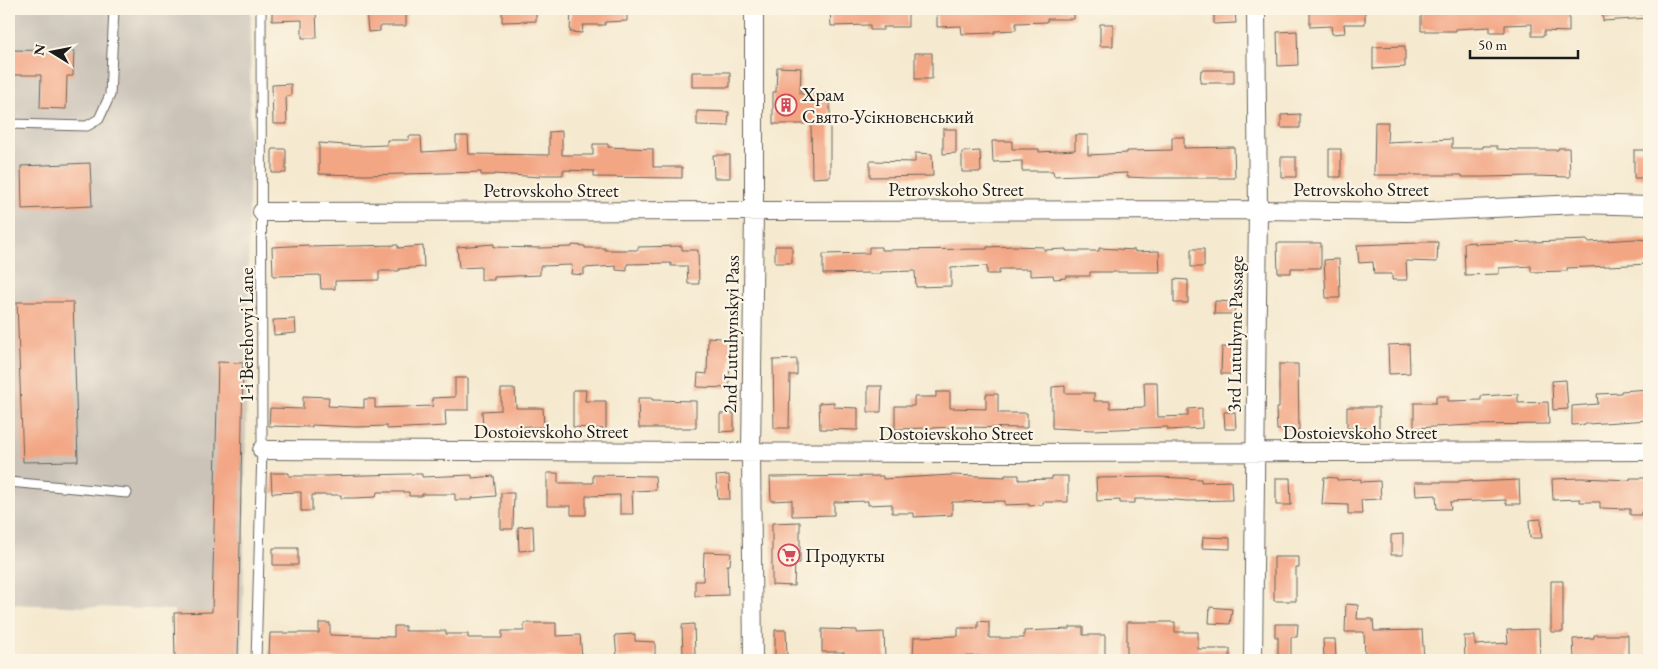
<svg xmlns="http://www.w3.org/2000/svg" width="1658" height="669" font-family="'EB Garamond',serif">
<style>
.industrial{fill:#cbc3b8}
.building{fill:#f3a684}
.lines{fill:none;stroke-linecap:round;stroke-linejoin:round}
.lane-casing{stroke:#68645b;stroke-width:11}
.street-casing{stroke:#68645b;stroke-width:20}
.lane{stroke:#fff;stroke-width:9}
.street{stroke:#fff;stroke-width:18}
.labels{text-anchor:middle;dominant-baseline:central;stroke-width:4.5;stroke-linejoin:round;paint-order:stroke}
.poi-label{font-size:19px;fill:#1c1c1c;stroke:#fcf5e5;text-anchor:start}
.street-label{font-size:19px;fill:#1c1c1c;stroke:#fcf5e5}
</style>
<rect width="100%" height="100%" fill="#fcf5e5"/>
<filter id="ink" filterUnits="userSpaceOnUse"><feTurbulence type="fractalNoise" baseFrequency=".02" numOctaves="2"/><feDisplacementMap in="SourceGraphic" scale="10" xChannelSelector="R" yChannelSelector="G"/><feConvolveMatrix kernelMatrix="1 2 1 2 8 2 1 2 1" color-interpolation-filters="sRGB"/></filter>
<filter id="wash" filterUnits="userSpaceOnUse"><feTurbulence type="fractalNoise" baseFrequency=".0096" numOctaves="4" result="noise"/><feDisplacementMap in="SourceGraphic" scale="20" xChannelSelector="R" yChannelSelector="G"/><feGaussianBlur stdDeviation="1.12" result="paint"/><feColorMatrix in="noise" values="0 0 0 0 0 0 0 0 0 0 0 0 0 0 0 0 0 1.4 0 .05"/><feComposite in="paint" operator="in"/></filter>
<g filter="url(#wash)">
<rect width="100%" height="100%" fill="#f5e9cf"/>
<path class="industrial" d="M9,9H251L248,327L242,660H175L174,610L9,604Z"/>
<g id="blocks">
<path class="building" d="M272,9H316L317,38H302V20L272,21Z
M366,9H406V26H380V31L368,32Z
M502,9H536V21L502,22Z
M571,9H627V21L605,22V25H583L582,33L570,32Z
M830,9H908V27H883V30H870V25L831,26Z
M937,9H1074V19H1047V22L1016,23V30L995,31V33L962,34L961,26L937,27Z
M1310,9H1365V24H1344L1345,33L1332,34L1331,26L1310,27Z
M1421,9H1569V32L1544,31V36H1532V24L1505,25V32H1490V27L1456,29V31H1421Z
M1602,9H1649V18L1603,21Z
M1235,10L1236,23L1214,24V11Z
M1100,24H1113V46H1100Z
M1297,31L1298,65L1278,66L1277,32Z
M1405,46V67L1373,69V47Z
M9,50L74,51L73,76H67L66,109L40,108L41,75H9Z
M915,53H932V79H915Z
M777,67L801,68L800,94L830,93V177L812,178L811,124H773V92H776Z
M1201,70H1234V83H1200Z
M692,72H730V87H692Z
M291,84V96H286L287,124H273L272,85Z
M697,111L729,112L728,126L697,125Z
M1300,114V128H1281V115Z
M1375,122H1388L1387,142L1452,139V148H1483V146H1497V149L1519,150H1558V148H1569L1570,177L1533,176L1484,177H1462V175H1374Z
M943,129H956V153L943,154Z
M562,131V155H593V144H608V147L653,149V167H682V178L594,177V171L563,170V175H540V177L495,174L494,175H481V172L365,175L319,174V143L359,146L387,145V140H409V136H421L422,152L456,150V136H468L469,154L549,155V132Z
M1075,135H1088V155L1127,153V151L1172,150V137H1184V148L1234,147L1235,178H1149L1127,177V173L1054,176L1053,171H1022V161L993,162L992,141H1012V149H1039V152L1075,150Z
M272,149H286V173H272Z
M1329,149H1341V177H1329Z
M1634,150H1649V178H1634Z
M980,151L981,172H962V152Z
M915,153L932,154L933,176L870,177V161L915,162Z
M713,155H730V178H714Z
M1281,157H1296V177H1281Z
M90,163L92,206L22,209L21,166Z
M1635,239L1649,240V264L1567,268V271L1531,272V266L1499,268V274L1465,275L1464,243L1475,242V244L1588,240V242Z
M1419,242H1438L1437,262L1406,261L1407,280H1392V274H1374L1373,262L1359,263L1357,245L1419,243Z
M1277,243H1321V268H1291V273H1278Z
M494,244V247L541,248L572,247V245L585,246V248H605V250H638V247L682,246V250H698L699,284H688L687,266H671V263L627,264V271L616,270V266L584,268V275L571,274L572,265L540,266V275L494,277V280H481V267L459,268L457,247Z
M308,245V247L398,245V248L423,246L424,267L399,269V271H379V280L335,281V289H321L320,275L273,276L272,247Z
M775,246H792V263H775Z
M1013,246L1044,247V250L1066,249V251H1099V248L1135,250V252L1159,251L1160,272H1090V276H1066V278L1054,279L1053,275L1030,276V269H999V274H987V266L951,268V286L916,287L915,271L881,272V274H869V273L823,274V254L869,253V247H881V250L987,249V247Z
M1191,249H1204V267H1191Z
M1339,259L1340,298H1326L1324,260Z
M1174,279L1188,280V303H1174Z
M1215,301L1235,302L1234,314H1214Z
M17,302H73L78,461L23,462Z
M295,319L296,333L274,335L273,320Z
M708,337L731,339L729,388L697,387L698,373L707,374Z
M1409,344L1410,373L1389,374L1388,345Z
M1222,347L1239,348L1238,374H1221Z
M797,359V375H790L789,428H774L773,360Z
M218,362L243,363L238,660H175L174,613L212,612Z
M1279,364H1298L1299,430H1277L1276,408H1279Z
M455,378H468V410H445L446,426L387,429V426L356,427L312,425V427L269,426L270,408L303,409V396L329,397L328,406L364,408V399H375V408L433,406L432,398L455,397Z
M1566,380L1568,409L1553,410L1552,381Z
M1144,382H1157L1158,417L1188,416V409L1202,408V428L1168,430V427L1093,430L1052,428V387L1065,386V393H1094V401H1110V408L1145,407Z
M868,386H882L881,412H868Z
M501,389H515L516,408H543L544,427H530V426L483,429L482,411L501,410Z
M1649,389V420L1572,425V406L1598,404L1597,394L1621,393V391Z
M573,390H586L585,401H606V429L573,427Z
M936,392H950V408L986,409V394H998V413H1027V428L959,427L895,429V406H914V397H936Z
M1518,394V403L1548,402L1549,424L1471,425L1414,428V403H1436V396H1448V401L1481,400V396Z
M638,398H652V400L696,401V428H639Z
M834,402V407L858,408V430L820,429L819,403Z
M1347,407H1379V428H1347Z
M1224,412H1235L1236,429H1225Z
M734,413V431L720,432V414Z
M271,473H289V476H324L409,474H422V477L472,475V478L494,476L496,496L472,498V500H455V494H422V496H409V492H377L376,497L354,498H341V495H312V511H301V492L272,493Z
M547,473H558V483H593V475L655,476L656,490L632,491L633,514H620V495L586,496V515H571V506H547Z
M729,475L730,499H718L716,476Z
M951,475L1005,477V475H1019V480L1052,479V476H1068V502H1043V505L1029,506V504L1005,505V501L952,502V515L914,517V513H892V504L868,505V501L834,502V515L792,516V500L771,501L770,477L883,476V479Z
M1158,477L1201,479V482L1231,481L1232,500L1187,501L1165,499H1135V503H1120V500L1097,501L1096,478Z
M1324,477L1337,478V480L1361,479V482L1380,481L1381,499L1361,500L1362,514H1348V505L1322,504Z
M1276,478H1290L1291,505H1276Z
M1581,478L1630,480V478H1649V511L1641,512V515H1630V509L1600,508V502H1580V499L1553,500L1552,479Z
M1472,480V482L1519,480L1520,504H1506V500L1450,502L1451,509H1437L1436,495L1416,496L1415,482H1459V481Z
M501,493H514L513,529H501Z
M1541,519L1542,538H1530L1529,520Z
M800,522V563H795L794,586L772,585V523Z
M533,526L534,550L519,551L518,527Z
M1403,534V555H1391V535Z
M1203,537L1230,538V549L1202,548Z
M273,548H298V565H273Z
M704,552L731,553L730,565H727L728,595L695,596V581H703Z
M1274,557H1299V568H1296V601H1274Z
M1551,581H1563V632H1551Z
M1346,604L1358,605L1357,619H1373L1374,631L1422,630L1424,660H1381V656L1365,657L1364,632H1345Z
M1210,607L1232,609L1230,624L1209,623Z
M978,621L989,622V638H1024V631L1070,629V627H1083V635H1105V659L1049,657L1000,658L977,656L949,657L935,659L913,656L914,637L958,636V628H978Z
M1127,622H1175V632H1198V649H1230V660H1190V657H1127Z
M319,623H330V635L394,637V626H405V631H446V634H468V638H502V631H524V623H556V636L580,635L582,657L455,658V657H406V658H353L269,656L270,633H319Z
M694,624L695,656H683L682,625Z
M1275,624H1298L1297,637H1291V660H1278V637H1275Z
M822,629L857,630V633L884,632L885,658L844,657V652H822Z
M1539,629L1540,660H1465L1464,636H1475V645L1508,643L1507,630Z
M775,630H786L787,657H775Z
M635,634V641L655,642V656H636L617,658L615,635Z
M1594,635H1628V660H1574L1573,639L1594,638Z
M1323,639H1335L1336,659L1324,660Z"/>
</g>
</g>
<g filter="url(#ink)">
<use href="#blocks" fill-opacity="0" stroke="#68645b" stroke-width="1"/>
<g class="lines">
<g class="lane-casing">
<path id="lane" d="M9,124L87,126L99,119L110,95L114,9
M9,482L127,493
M256,660L262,450L261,9"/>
</g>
<g class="street-casing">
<path id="street" d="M262,212L1258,210L1407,212L1579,204L1649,206
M262,450C724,453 1187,455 1649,451
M753,660L751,454L754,211V9
M1253,660L1258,210L1256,9"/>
</g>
<use href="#lane" class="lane"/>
<use href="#street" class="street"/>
</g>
</g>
<defs>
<g id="building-ring" transform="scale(1.125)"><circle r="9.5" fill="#fcf5e5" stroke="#d1495b" stroke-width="1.5"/><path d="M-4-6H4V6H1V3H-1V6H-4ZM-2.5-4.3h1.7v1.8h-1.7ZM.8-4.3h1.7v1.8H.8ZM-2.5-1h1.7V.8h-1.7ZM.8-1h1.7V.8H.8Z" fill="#d1495b"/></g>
<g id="supermarket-ring" transform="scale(1.125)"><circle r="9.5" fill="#fcf5e5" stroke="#d1495b" stroke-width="1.5"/><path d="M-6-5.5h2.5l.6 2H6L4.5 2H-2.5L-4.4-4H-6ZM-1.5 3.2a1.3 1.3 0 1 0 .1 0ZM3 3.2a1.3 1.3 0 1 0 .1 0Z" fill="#d1495b"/></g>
</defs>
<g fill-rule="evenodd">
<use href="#building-ring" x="786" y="105"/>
<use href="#supermarket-ring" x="789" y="555"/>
</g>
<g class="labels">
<g class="poi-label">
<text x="802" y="94">Храм<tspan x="802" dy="22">Свято-Усікновенський</tspan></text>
<text x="805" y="555">Продукты</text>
</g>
<g class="street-label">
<text x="956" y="189">Petrovskoho Street</text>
<text x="1361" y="189">Petrovskoho Street</text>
<text x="551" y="190">Petrovskoho Street</text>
<text transform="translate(731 334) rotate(-89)">2nd Lutuhynskyi Pass</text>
<text transform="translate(1235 334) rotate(-89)">3rd Lutuhyne Passage</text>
<text transform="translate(246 335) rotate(-90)">1-i Berehovyi Lane</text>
<text x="551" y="431">Dostoievskoho Street</text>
<text x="1360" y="432">Dostoievskoho Street</text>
<text x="956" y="433">Dostoievskoho Street</text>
</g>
</g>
<rect width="1658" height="669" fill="none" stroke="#fcf5e5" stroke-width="30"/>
<g transform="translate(52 52) rotate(280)" stroke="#fcf5e5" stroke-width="4" paint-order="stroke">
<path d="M0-4L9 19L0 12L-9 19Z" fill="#1c1c1c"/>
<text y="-8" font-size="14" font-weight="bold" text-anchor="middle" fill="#1c1c1c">N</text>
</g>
<path d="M1470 50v8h108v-8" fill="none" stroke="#1c1c1c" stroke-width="2.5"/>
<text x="1478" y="50" font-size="15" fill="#1c1c1c" stroke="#fcf5e5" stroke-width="4" paint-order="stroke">50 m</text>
</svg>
